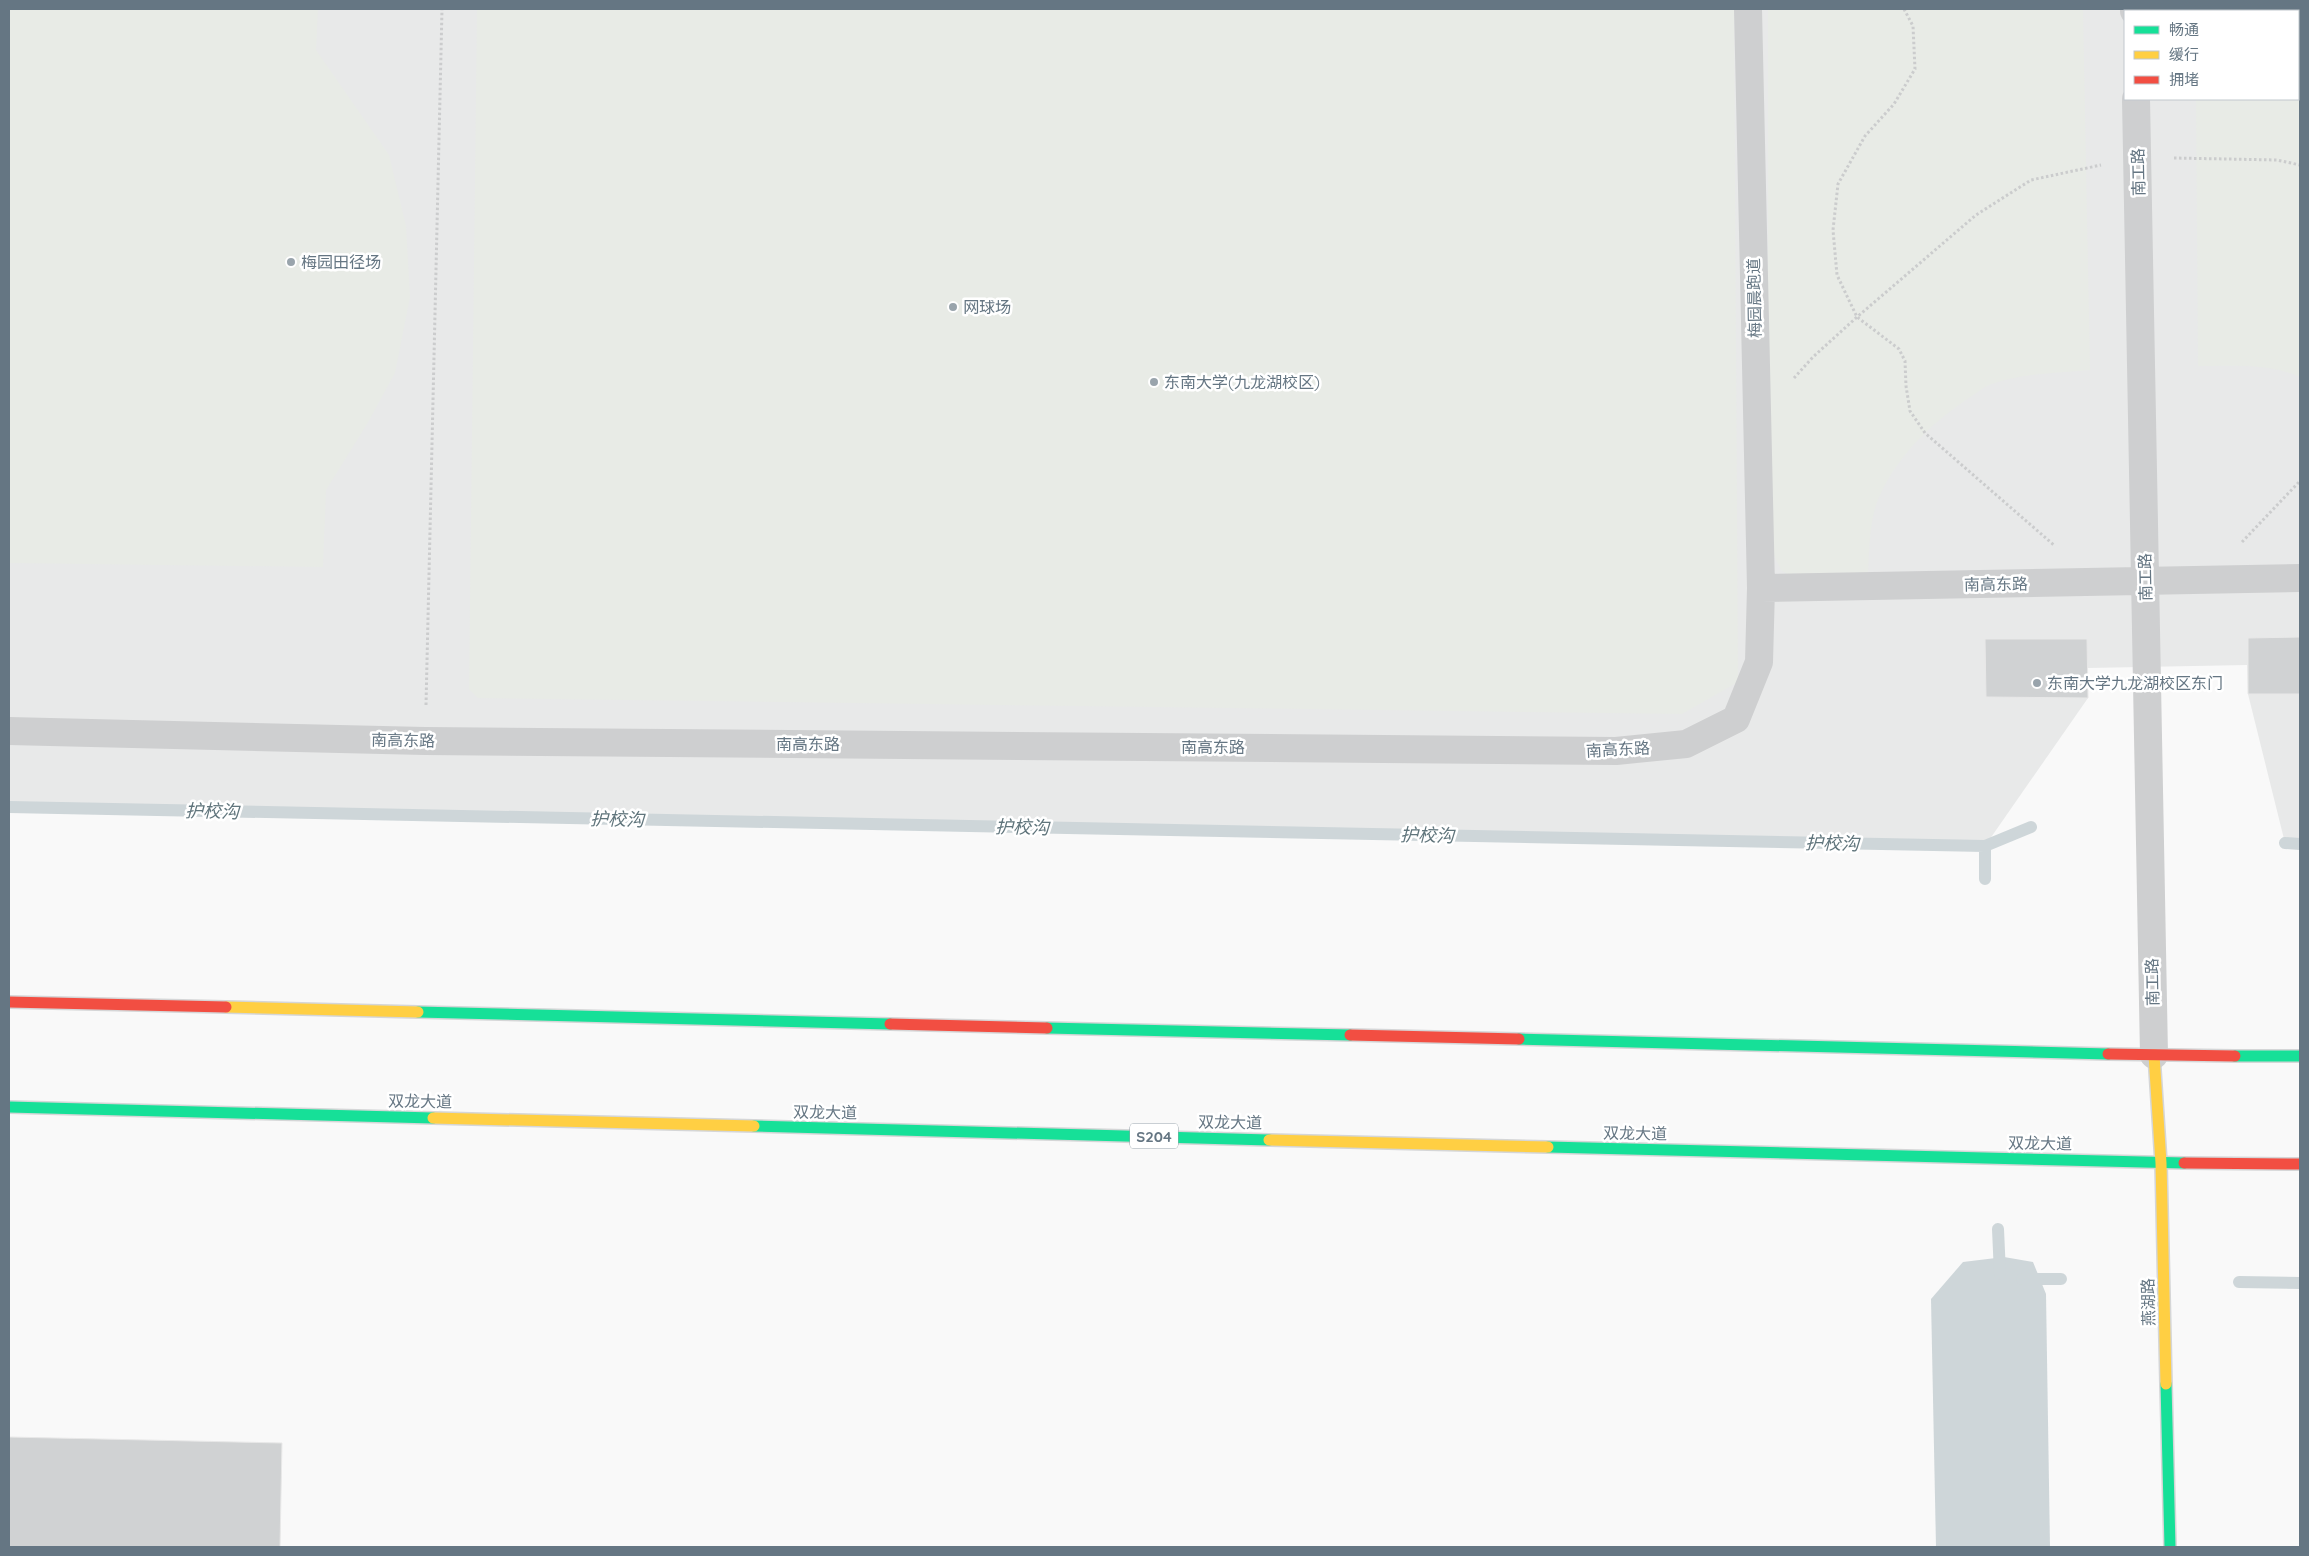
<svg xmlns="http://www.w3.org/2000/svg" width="2309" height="1556" font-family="Quicksand,'Noto Sans SC',sans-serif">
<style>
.built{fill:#e8e9e9;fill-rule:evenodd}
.green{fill:#e8ebe6}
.water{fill:#ced6d9}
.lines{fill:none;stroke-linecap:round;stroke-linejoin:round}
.stream{stroke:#ced6d9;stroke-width:12}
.building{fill:#d0d2d3;stroke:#e8e8e8}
.fast-casing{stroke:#d5d6d7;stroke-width:14}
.slow-casing{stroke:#d5d6d7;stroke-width:14}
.jam-casing{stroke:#d5d6d7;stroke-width:14}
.path{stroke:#cbcccd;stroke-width:3;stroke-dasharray:2.5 2.5;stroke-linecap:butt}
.street{stroke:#cecfd0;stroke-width:28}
.fast{stroke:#16e098;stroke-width:11}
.slow{stroke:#ffcf43;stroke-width:11}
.jam{stroke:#f24e42;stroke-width:11}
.poi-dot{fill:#99a4ac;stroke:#fff;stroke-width:2}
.labels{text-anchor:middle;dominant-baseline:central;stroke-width:5;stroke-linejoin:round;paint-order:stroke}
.shield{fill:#fff;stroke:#939fa8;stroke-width:1}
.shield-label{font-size:15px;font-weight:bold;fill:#657683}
.street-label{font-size:16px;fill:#657683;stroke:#fff}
.poi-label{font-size:16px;fill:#657683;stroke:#fff;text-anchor:start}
.water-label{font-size:18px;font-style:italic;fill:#60757c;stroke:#fff}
</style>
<rect width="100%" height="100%" fill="#f9f9f9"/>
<path class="built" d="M9,9H2300V844L2285,843L2248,694L2247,665L2088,668V698L1985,846L9,807ZM2125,11H2298V99H2125Z"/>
<path class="green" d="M9,9H318L316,50L389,155L406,226L410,297L395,373L367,424L326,490L323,567L9,563Z
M477,9H1734L1738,682L1682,714L478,698L469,689Z
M1768,9H2083L2090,370C2058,373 2023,373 1992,384C1985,386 1978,392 1972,396C1935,420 1899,453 1880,495C1869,518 1869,552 1868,578L1796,580L1781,570L1768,543Z
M2195,9H2300V377C2270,363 2231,366 2198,366L2196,99H2298V11H2195Z"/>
<path class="water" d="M2004,1257L2033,1262L2046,1294L2050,1547H1936L1931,1299L1963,1262Z"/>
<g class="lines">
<path class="stream" d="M9,807L1985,846L2031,827
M2285,843L2300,844
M1985,846V879
M1998,1229L2000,1274
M2022,1279H2061
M2239,1282L2300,1283"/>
</g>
<path class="building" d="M2300,637V694H2248V638Z
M1985,639H2087L2088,698L1986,697Z
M9,1437L282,1443L280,1547H9Z"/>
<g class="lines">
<g class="fast-casing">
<path id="fast" d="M418,1012L890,1024
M1047,1028L1350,1035
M1519,1039L2108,1054
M2235,1056H2300
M9,1107L433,1118
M754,1126L1269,1140
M1548,1147L2184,1163
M2166,1384L2170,1547"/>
</g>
<g class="slow-casing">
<path id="slow" d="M226,1007L418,1012
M2154,1055L2161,1163L2166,1384
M433,1118L754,1126
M1269,1140L1548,1147"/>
</g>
<g class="jam-casing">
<path id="jam" d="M9,1002L226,1007
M890,1024L1047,1028
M1350,1035L1519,1039
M2108,1054L2235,1056
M2184,1163L2300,1164"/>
</g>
<path class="path" d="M1904,9L1913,26L1915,69L1894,104L1865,136L1838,184L1833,230L1837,275L1857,317L1899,349L1905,361L1906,386L1910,411L1925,433L2055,546
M2174,158L2277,160L2300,165
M1794,378L1813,357L1857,317L1976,215L2031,180L2101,165
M2242,542L2300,481
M426,705L442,9"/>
<path class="street" d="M2134,9V11
M2136,99L2154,1055
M1761,588L2300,578
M9,731L425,741L1616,751L1686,744L1736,719L1759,662L1761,588L1748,9"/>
<use href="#fast" class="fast"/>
<use href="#slow" class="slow"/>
<use href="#jam" class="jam"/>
</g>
<g class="poi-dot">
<circle cx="291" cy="262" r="5"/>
<circle cx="953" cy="307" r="5"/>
<circle cx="1154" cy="382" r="5"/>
<circle cx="2037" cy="683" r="5"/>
</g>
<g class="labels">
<rect class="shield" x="1130" y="1123.5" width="48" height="25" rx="4"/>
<g class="shield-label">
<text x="1154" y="1136">S204</text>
</g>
<g class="street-label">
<text transform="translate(2138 172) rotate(-91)">南工路</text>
<text transform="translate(1754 298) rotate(-91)">梅园晨跑道</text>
<text transform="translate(2145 577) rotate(-91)">南工路</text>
<text transform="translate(1996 584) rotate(-1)">南高东路</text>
<text transform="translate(403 740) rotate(1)">南高东路</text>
<text x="808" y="744">南高东路</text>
<text x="1213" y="747">南高东路</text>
<text transform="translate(1618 749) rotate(-3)">南高东路</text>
<text transform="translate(2152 982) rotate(-91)">南工路</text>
<text transform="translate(420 1101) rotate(1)">双龙大道</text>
<text transform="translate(825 1112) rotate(1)">双龙大道</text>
<text transform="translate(1230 1122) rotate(1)">双龙大道</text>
<text transform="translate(1635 1133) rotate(1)">双龙大道</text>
<text transform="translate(2040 1143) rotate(1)">双龙大道</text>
<text transform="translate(2148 1302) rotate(-91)">燕湖路</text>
</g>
<g class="poi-label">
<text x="301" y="262">梅园田径场</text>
<text x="963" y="307">网球场</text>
<text x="1164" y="382">东南大学(九龙湖校区)</text>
<text x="2047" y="683">东南大学九龙湖校区东门</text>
</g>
<g class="water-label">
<text transform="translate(212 811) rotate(1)">护校沟</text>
<text transform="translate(617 819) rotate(1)">护校沟</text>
<text transform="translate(1022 827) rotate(1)">护校沟</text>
<text transform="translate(1427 835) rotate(1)">护校沟</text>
<text transform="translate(1832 843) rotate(1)">护校沟</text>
</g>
</g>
<rect width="2309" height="1556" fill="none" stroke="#657683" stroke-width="20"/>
<rect x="2124" y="10" width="175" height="90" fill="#ffffff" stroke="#c1c8cd"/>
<rect x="2134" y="26" width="25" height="8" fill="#16e098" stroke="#c1c8cd"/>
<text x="2169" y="35" font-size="15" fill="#657683">畅通</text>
<rect x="2134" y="51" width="25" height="8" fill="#ffcf43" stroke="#c1c8cd"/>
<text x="2169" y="60" font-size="15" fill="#657683">缓行</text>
<rect x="2134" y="76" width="25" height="8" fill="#f24e42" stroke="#c1c8cd"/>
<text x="2169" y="85" font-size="15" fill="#657683">拥堵</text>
</svg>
